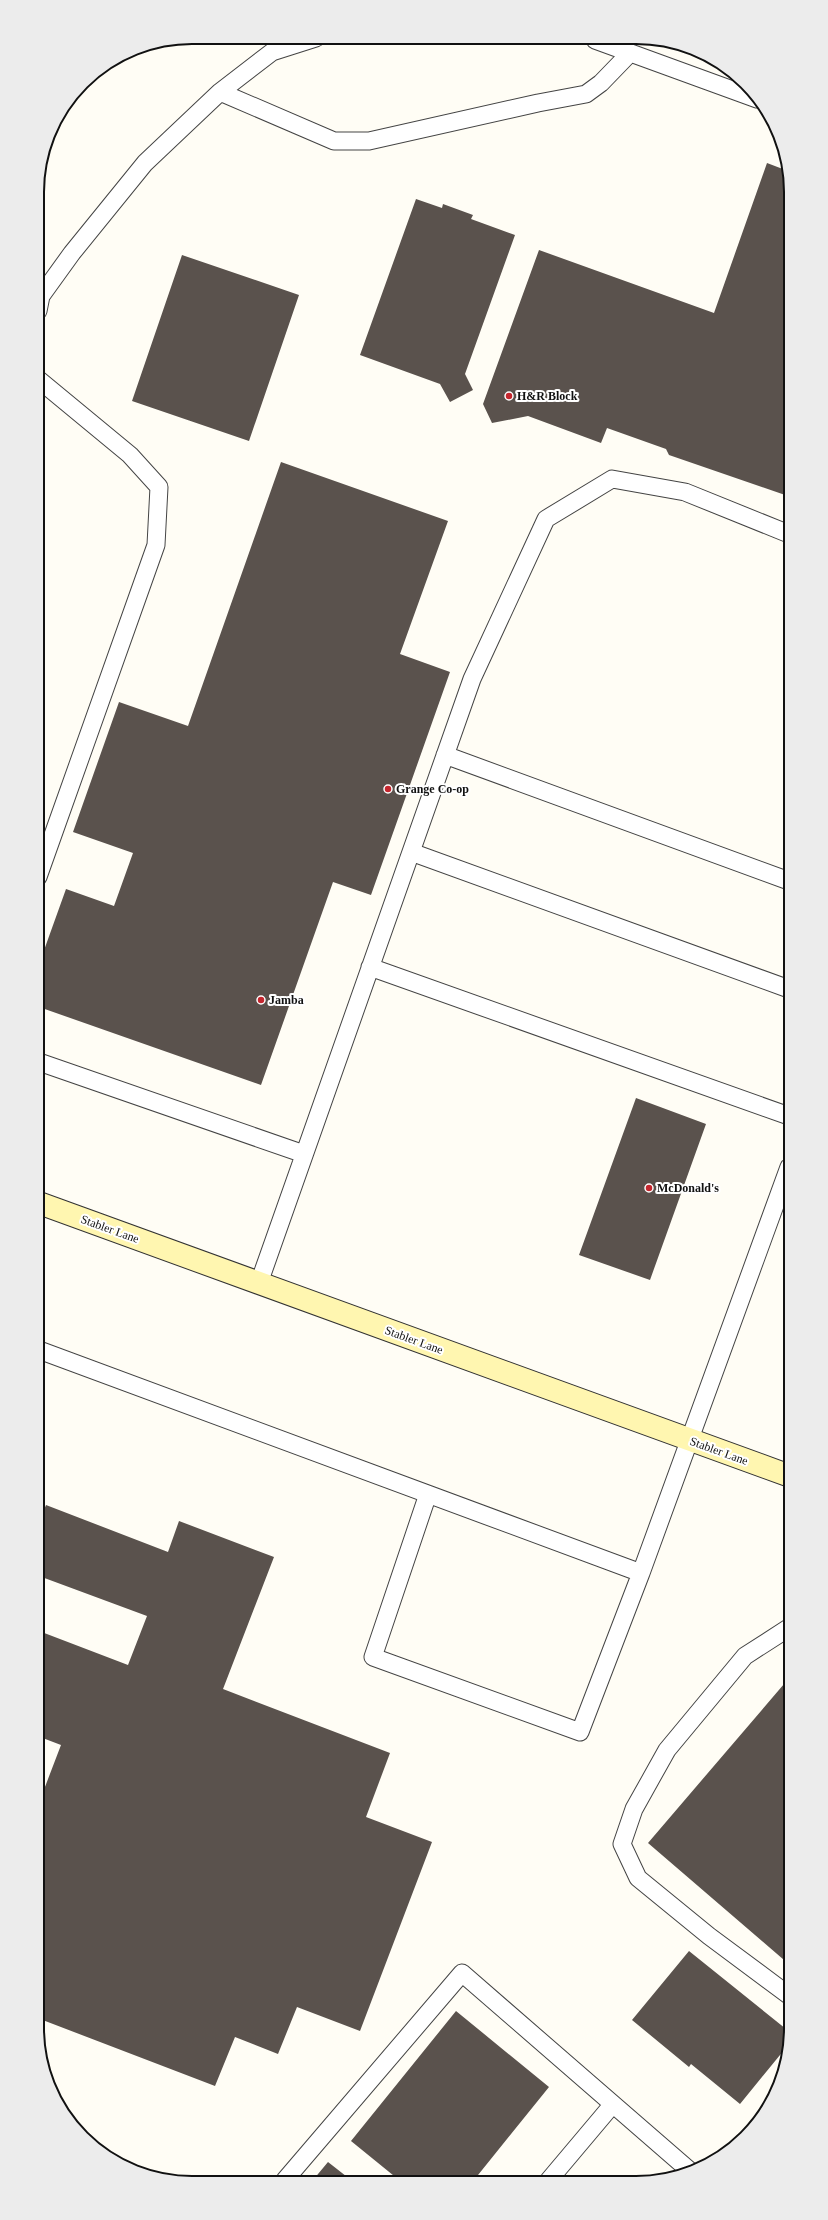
<svg xmlns="http://www.w3.org/2000/svg" width="828" height="2220" font-family="'Times New Roman',serif">
<style>
.building{fill:#5a524d}
.lines{fill:none;stroke-linecap:round;stroke-linejoin:round}
.service-casing{stroke:#444;stroke-width:19}
.secondary-casing{stroke:#333;stroke-width:24}
.service{stroke:#fff;stroke-width:17}
.secondary{stroke:#fff6b0;stroke-width:22}
.poi-dot{fill:#c4262e;stroke:#fff;stroke-width:1.5}
.labels{text-anchor:middle;dominant-baseline:central;stroke-width:4;stroke-linejoin:round;paint-order:stroke}
.poi-label{font-size:12px;font-weight:bold;fill:#111;stroke:#fff;text-anchor:start}
.street-label{font-size:12px;fill:#111;stroke:#fff}
.rim{fill:none;stroke:#111;stroke-width:2}
</style>
<rect width="100%" height="100%" fill="#fffdf5"/>
<path class="building" d="M767,163L788,171V496L669,455L666,449L607,428L601,443L528,416L492,423L483,404L539,250L714,313Z
M416,199L442,208L443,204L473,215L471,219L515,235L465,374L473,390L450,402L440,384L360,355Z
M182,255L299,295L249,441L132,401Z
M281,462L448,521L400,654L450,672L371,895L333,882L261,1085L39,1007L38,967L66,889L114,906L133,853L73,832L119,702L188,726Z
M636,1098L706,1124L650,1280L579,1255Z
M46,1505L168,1552L179,1521L274,1557L223,1689L390,1753L366,1817L432,1842L360,2031L297,2007L278,2054L235,2037L215,2086L40,2019V1800L61,1745L40,1737L39,1631L128,1665L147,1616L39,1576V1522Z
M784,1684L790,1689L791,1966L648,1843Z
M689,1951L791,2033L789,2044L740,2104L691,2064L689,2067L632,2020Z
M456,2011L549,2087L474,2180H399L351,2141Z
M328,2162L351,2180H313Z"/>
<g class="lines">
<g class="service-casing">
<path id="service" d="M595,40L757,99
M220,92L334,141H369L538,103L586,94L601,83L630,53
M38,311L41,296L72,253L145,163L220,92L272,52L316,38
M38,379L130,455L159,487L156,545L38,877
M445,755L789,881
M411,852L789,989
M370,967L789,1116
M39,1062L304,1154
M259,1283L472,679L546,519L612,479L685,492L789,534
M39,1350L641,1573L789,1167
M428,1494L373,1657L580,1732L641,1573
M790,1627L745,1656L667,1750L634,1809L622,1844L638,1878L709,1936L791,1997
M285,2180L462,1973L690,2171
M549,2180L613,2104"/>
</g>
<g class="secondary-casing">
<path id="secondary" d="M39,1203L790,1476"/>
</g>
<use href="#service" class="service"/>
<use href="#secondary" class="secondary"/>
</g>
<g class="poi-dot">
<circle cx="509" cy="396" r="4"/>
<circle cx="388" cy="789" r="4"/>
<circle cx="261" cy="1000" r="4"/>
<circle cx="649" cy="1188" r="4"/>
</g>
<g class="labels">
<g class="poi-label">
<text x="517" y="396">H&amp;R Block</text>
<text x="396" y="789">Grange Co-op</text>
<text x="269" y="1000">Jamba</text>
<text x="657" y="1188">McDonald's</text>
</g>
<g class="street-label">
<text transform="translate(110 1229) rotate(20)">Stabler Lane</text>
<text transform="translate(414 1340) rotate(20)">Stabler Lane</text>
<text transform="translate(719 1451) rotate(20)">Stabler Lane</text>
</g>
</g>
<path d="M0 0H828V2220H0ZM192 44H636A148 148 0 0 1 784 192V2028A148 148 0 0 1 636 2176H192A148 148 0 0 1 44 2028V192A148 148 0 0 1 192 44Z" fill="#ececec" fill-rule="evenodd"/>
<path class="rim" d="M192 44H636A148 148 0 0 1 784 192V2028A148 148 0 0 1 636 2176H192A148 148 0 0 1 44 2028V192A148 148 0 0 1 192 44Z"/>
</svg>
